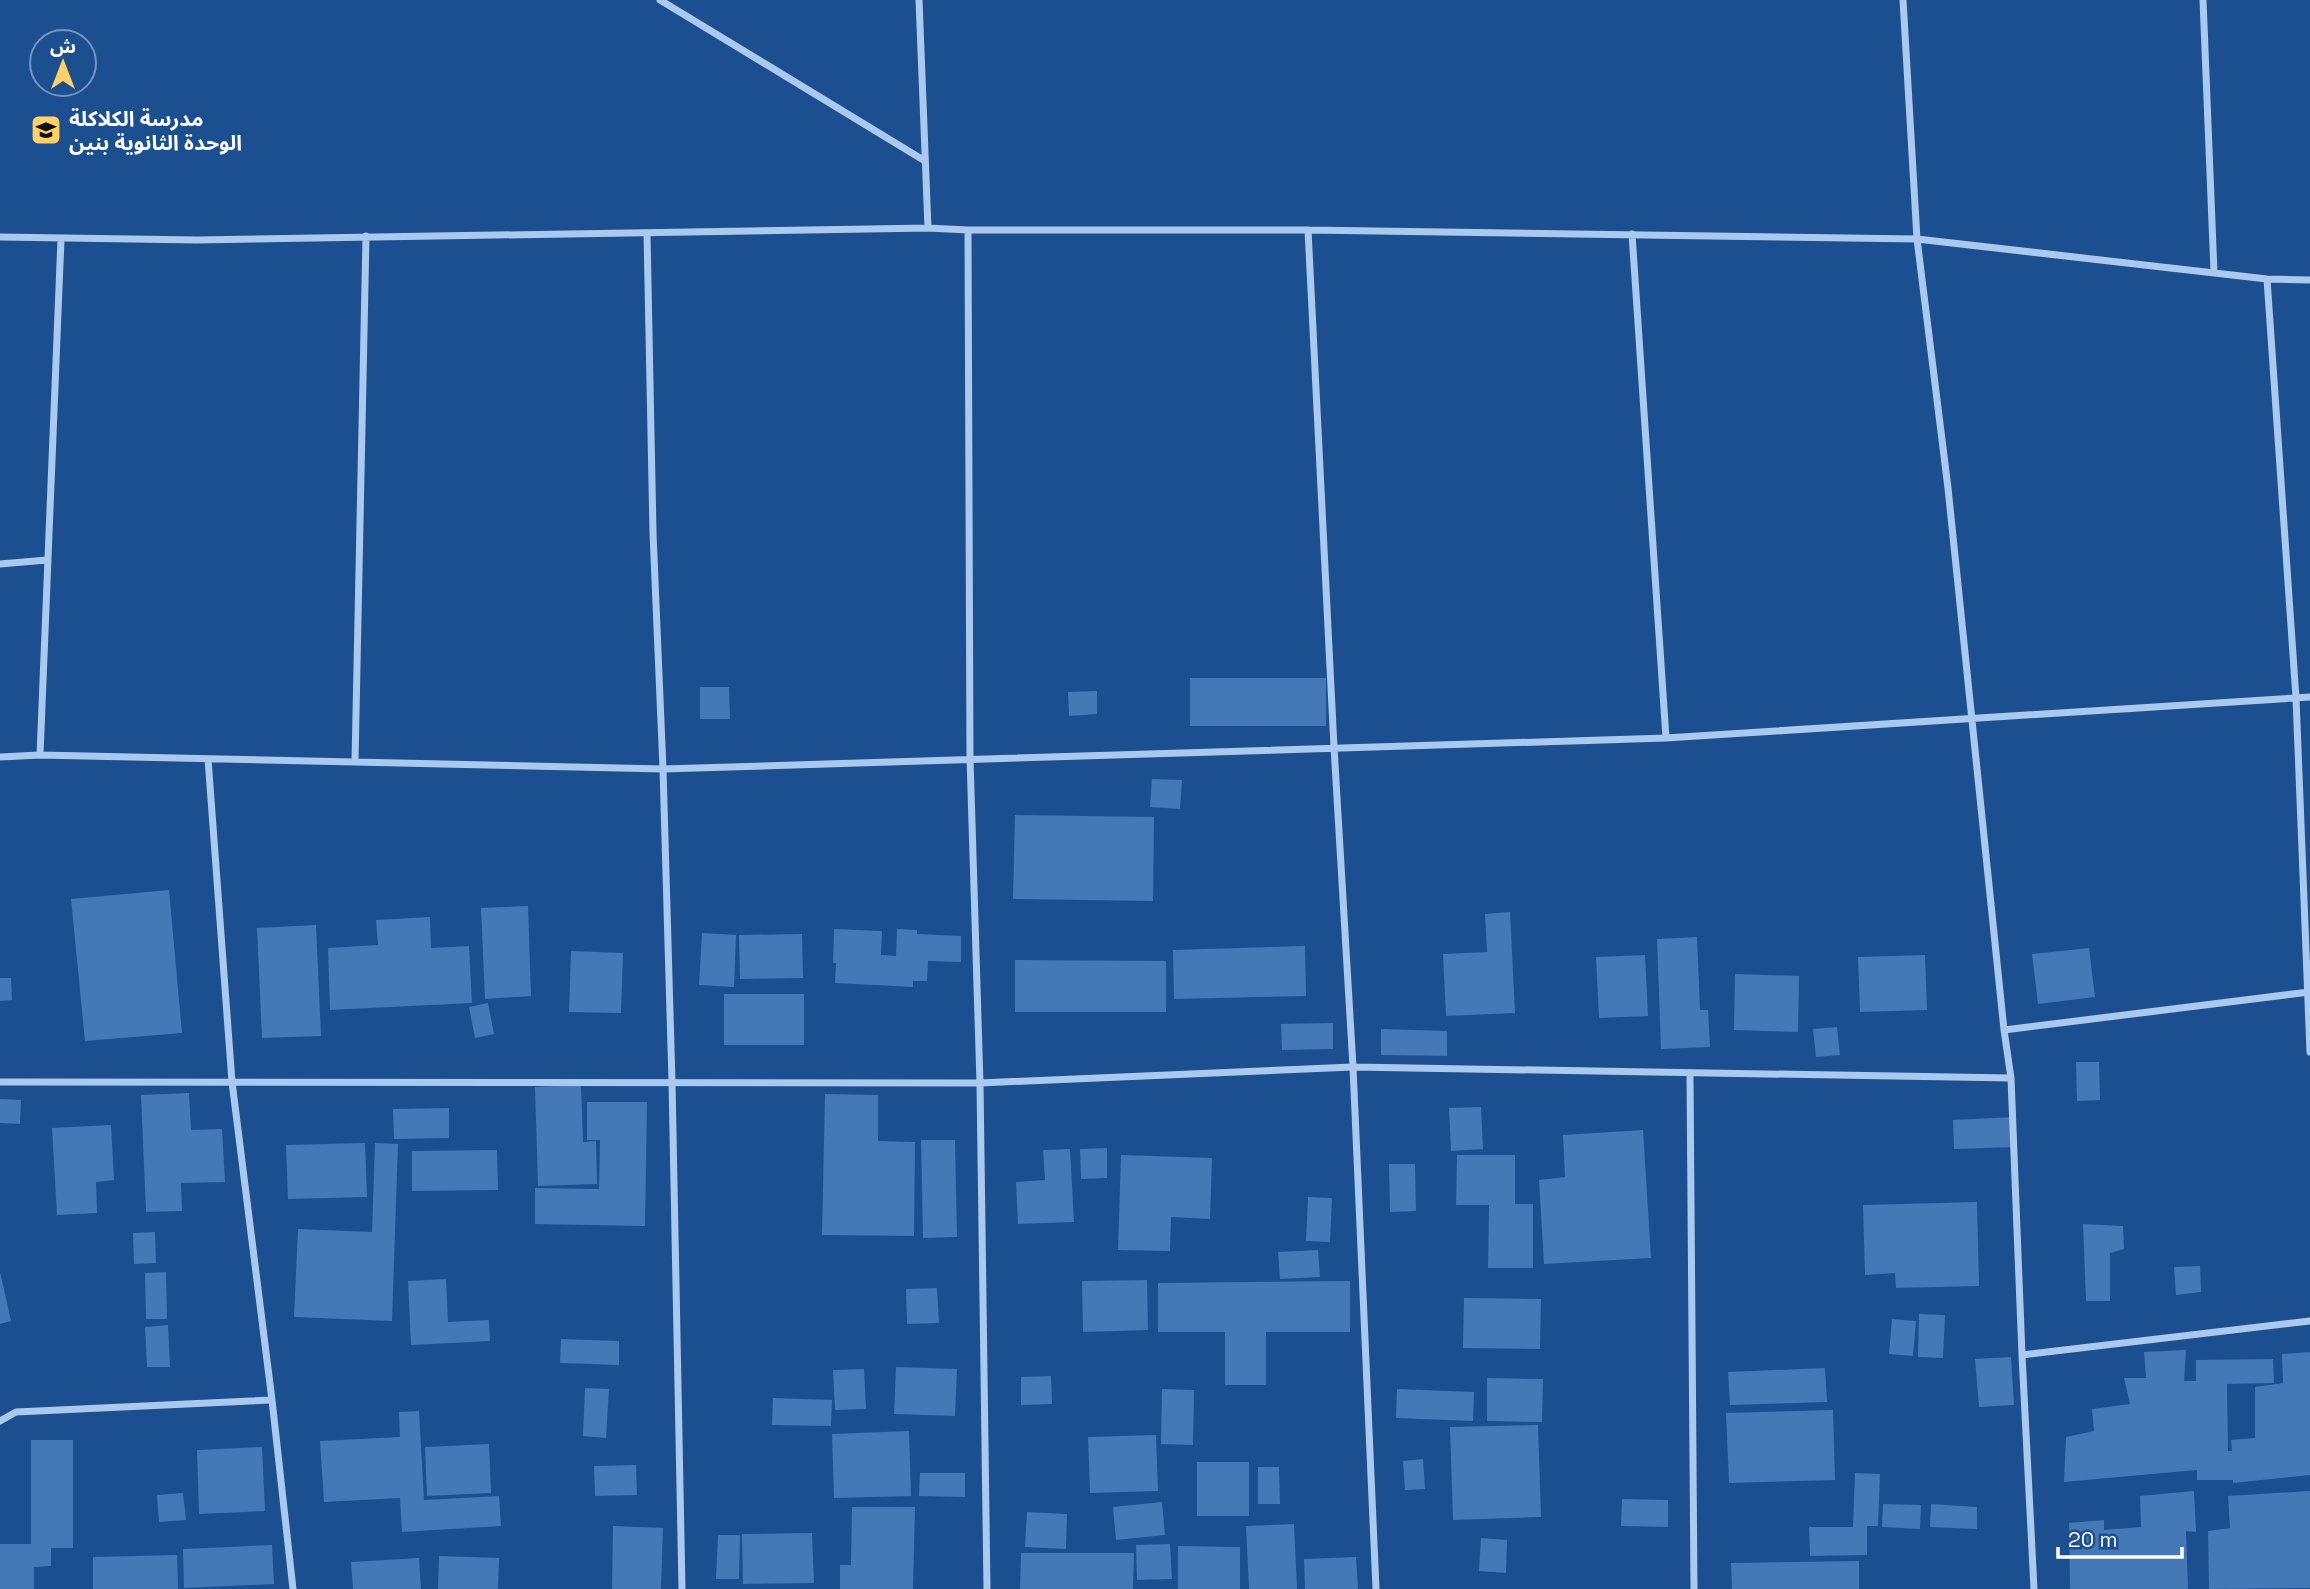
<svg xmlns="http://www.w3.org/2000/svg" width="2310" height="1589" font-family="'Space Grotesk','Noto Sans Arabic',sans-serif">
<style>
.building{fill:#4478b7}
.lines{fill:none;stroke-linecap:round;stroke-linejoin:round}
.minor{stroke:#a9c9ee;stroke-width:7}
.labels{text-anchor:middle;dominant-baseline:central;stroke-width:6;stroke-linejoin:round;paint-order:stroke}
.poi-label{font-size:21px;font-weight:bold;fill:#fff;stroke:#1b4f8f;text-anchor:start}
</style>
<rect width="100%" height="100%" fill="#1b4f8f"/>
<path class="building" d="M1190,678H1326V726H1190Z
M700,687H729L730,719H700Z
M1097,691V714L1069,716L1068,692Z
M1152,779L1182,780L1180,809L1150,807Z
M1015,815L1154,817L1153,901L1013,899Z
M169,890L182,1033L85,1041L71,899Z
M528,906L531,996L485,999L481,908Z
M1510,912L1515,1013L1446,1016L1443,954L1487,952L1485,914Z
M430,917L431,948L469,946L472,1003L330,1010L328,948L378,945L376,920Z
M316,925L321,1036L262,1038L257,928Z
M834,929L882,931L881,955L896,956L897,929L917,930V934L961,936V962L928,961L927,981H913V987L835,983L836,963H833Z
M702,933L736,935L734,987L699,985Z
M802,934L803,978L740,979L739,935Z
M1697,937L1700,1010H1708L1710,1047L1661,1049L1657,939Z
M1305,946L1306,996L1174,999L1173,950Z
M2089,948L2095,997L2038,1004L2032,954Z
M571,951L623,953L621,1013L569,1012Z
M1645,955L1648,1016L1599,1018L1596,957Z
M1925,955L1927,1010L1860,1012L1858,957Z
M1015,960L1166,961V1012H1015Z
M1735,974L1799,976L1798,1032L1734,1030Z
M0,978H11L12,1000L0,1001Z
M724,994H804V1045H724Z
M488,1003L494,1034L475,1038L469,1007Z
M1333,1023V1049L1282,1050L1281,1024Z
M1837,1027L1840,1055L1816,1057L1813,1029Z
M1381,1029L1447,1031V1056L1381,1055Z
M2076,1062H2099L2100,1100L2077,1101Z
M581,1085L583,1142L596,1141L597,1184L538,1186L535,1087Z
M189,1093L191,1130L222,1129L225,1182L181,1183L182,1211L146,1212L141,1095Z
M825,1094L878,1095V1141L915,1142L914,1236L822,1235Z
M0,1099L21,1100L20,1124L0,1123Z
M587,1102H647L645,1226L535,1224V1188L599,1189L600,1140H587Z
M1481,1107L1483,1149L1451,1151L1449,1108Z
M449,1108V1138L394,1139L393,1109Z
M2015,1117L2017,1147L1954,1149L1953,1120Z
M111,1125L114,1180L96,1182L97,1213L57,1215L52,1128Z
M1643,1130L1651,1258L1544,1264L1539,1180L1565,1177L1563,1135Z
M921,1140H955L957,1237L923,1238Z
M365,1143L367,1197L288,1199L286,1145Z
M375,1143L398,1144L392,1321L294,1317L298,1229L372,1232Z
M1107,1148V1178L1081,1179L1080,1149Z
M1070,1149L1074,1222L1018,1224L1016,1182L1045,1180L1043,1150Z
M497,1150L498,1190L412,1191V1151Z
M1121,1155L1212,1158L1210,1219L1171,1217L1170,1251L1118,1250Z
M1457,1155H1515V1204H1533V1268H1488L1489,1205H1456Z
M1389,1164H1415L1416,1211L1390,1212Z
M1308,1197L1332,1198L1330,1242L1306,1241Z
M1977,1202L1979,1286L1896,1288L1895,1273L1865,1275L1863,1205Z
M2083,1224L2123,1226L2124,1249L2110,1253V1301H2086Z
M155,1232L156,1263L134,1264L133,1233Z
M1318,1250L1320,1277L1280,1279L1278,1252Z
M2200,1266L2201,1292L2176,1295L2174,1267Z
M0,1272L11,1321L0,1324Z
M166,1272L167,1319H146L145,1273Z
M446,1279L448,1322L489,1320L490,1341L411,1345L408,1281Z
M1147,1280L1148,1330L1083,1332L1082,1281Z
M1350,1281V1332H1266V1385H1225V1332H1158V1283Z
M937,1288L939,1323L907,1324L906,1289Z
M1464,1298L1541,1299L1540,1349L1463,1348Z
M1919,1314L1945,1315L1943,1358L1918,1357Z
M1892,1319L1916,1321L1913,1356L1889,1354Z
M168,1325L170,1367H147L145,1327Z
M561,1339L619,1341V1365L560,1363Z
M2186,1350L2184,1381H2196V1360L2273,1359L2274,1383L2227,1384L2228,1451H2232L2231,1440L2255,1438V1387L2283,1383L2282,1354L2310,1352V1475L2233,1483V1480H2197V1470L2064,1482L2066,1437L2094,1431L2092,1409L2130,1404L2124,1378H2146L2144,1352Z
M2011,1357L2014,1405L1979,1407L1975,1359Z
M896,1367L957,1369L955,1416L894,1414Z
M1825,1368L1827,1402L1730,1405L1728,1372Z
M864,1369L866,1409L835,1410L833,1370Z
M1051,1376L1052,1404L1021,1405V1377Z
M1487,1378L1543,1379L1542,1422L1487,1421Z
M585,1388L609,1389L606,1438L583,1436Z
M1162,1389L1194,1390L1193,1445L1161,1444Z
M1397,1389L1474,1392L1473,1421L1396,1418Z
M773,1398L832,1400L831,1426L772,1425Z
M1833,1410L1835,1480L1729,1483L1726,1413Z
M419,1411L424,1500L499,1496L501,1526L402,1532L400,1498L324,1502L320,1441L400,1437L399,1412Z
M1538,1425L1541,1517L1453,1520L1450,1427Z
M909,1431L911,1496L834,1498L832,1434Z
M1156,1435L1158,1491L1090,1493L1088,1437Z
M31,1440H73V1548H51V1566L34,1567V1589H0V1544H31Z
M489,1444L491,1493L427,1496L425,1447Z
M262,1447L265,1511L199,1514L197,1450Z
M1423,1459L1425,1489L1405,1490L1403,1461Z
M1197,1462H1249V1516H1197Z
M636,1465L637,1495L595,1496L594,1466Z
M1258,1467H1279L1280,1504H1258Z
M920,1473H965V1497L919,1496Z
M1855,1473L1880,1474L1878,1526H1867V1555L1810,1556L1809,1527H1853Z
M2194,1491L2196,1532L2186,1531L2188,1589H2070L2069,1523L2104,1520V1530L2141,1527L2140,1496Z
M2310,1491V1588L2209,1589L2208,1531L2230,1528L2228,1496Z
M183,1493L186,1520L159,1522L157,1495Z
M1622,1499L1668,1500V1527L1621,1526Z
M1162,1502L1165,1535L1116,1540L1113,1507Z
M1883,1504L1921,1505L1920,1529L1882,1527Z
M1931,1504L1977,1507V1529L1930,1527Z
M852,1507H915L913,1589H840V1565H851Z
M1027,1512L1067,1514L1066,1549L1025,1547Z
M1294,1524L1297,1589H1249L1246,1526Z
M613,1526L663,1528L661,1589H612Z
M812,1533L814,1583L743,1584L742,1534Z
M718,1535H740L739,1579H716Z
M1481,1538L1507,1540L1506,1573L1479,1571Z
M1170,1544L1172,1579L1137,1580L1136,1545Z
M272,1545L274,1584L184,1588L183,1549Z
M1178,1546L1240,1547V1589H1178Z
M1021,1553H1134L1133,1589H1020Z
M177,1555L178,1589H93V1557Z
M439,1556L499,1558L498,1589H438Z
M1356,1557L1358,1589H1305L1304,1559Z
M419,1558L421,1589H353L351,1562Z
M1859,1561V1589H1732L1731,1563Z"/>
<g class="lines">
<path class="minor" d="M660,0L925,161
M919,0L928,228
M1903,0L1917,239L1948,488L2004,1030L2011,1078L2022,1355L2034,1589
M2203,0L2214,272
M968,230L970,758L980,1083L987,1589
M1308,230L1334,747L1353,1067L1376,1589
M647,233L653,533L663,769L672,1082L682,1589
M1632,234L1666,738
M0,237L197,240L928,228L968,230H1308L1917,239L2267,279L2310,280
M2267,279L2296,698L2310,1052
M0,564L47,560
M40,755L61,239
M0,757L40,755L663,769L1666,738L2310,697
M208,759L232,1082L272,1400L293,1589
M355,762L366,236
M2004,1030L2309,992
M1690,1074L1694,1589
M0,1082L980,1083L1353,1067L2011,1078
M2022,1355L2310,1321
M0,1421L16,1412L272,1400"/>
</g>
<defs>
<g id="school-square" transform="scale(1.575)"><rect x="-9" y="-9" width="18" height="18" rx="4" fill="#ffd166" stroke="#1b4f8f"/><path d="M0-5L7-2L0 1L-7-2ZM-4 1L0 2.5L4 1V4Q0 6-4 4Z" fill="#111"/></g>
</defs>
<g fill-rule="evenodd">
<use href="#school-square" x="46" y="130"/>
</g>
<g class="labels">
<g class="poi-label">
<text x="69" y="118">مدرسة الكلاكلة<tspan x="69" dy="24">الوحدة الثانوية بنين</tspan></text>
</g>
</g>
<g transform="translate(63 63)"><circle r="33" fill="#1b4f8f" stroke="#7695bc" stroke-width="2"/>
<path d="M0-5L12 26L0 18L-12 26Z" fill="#ffd166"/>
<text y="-10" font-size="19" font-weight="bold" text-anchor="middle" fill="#ffffff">ش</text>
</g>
<path d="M2058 1547v10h124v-10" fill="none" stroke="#ffffff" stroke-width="3.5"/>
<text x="2068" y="1547" font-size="21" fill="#ffffff" stroke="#1b4f8f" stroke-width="5" paint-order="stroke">20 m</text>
</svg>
